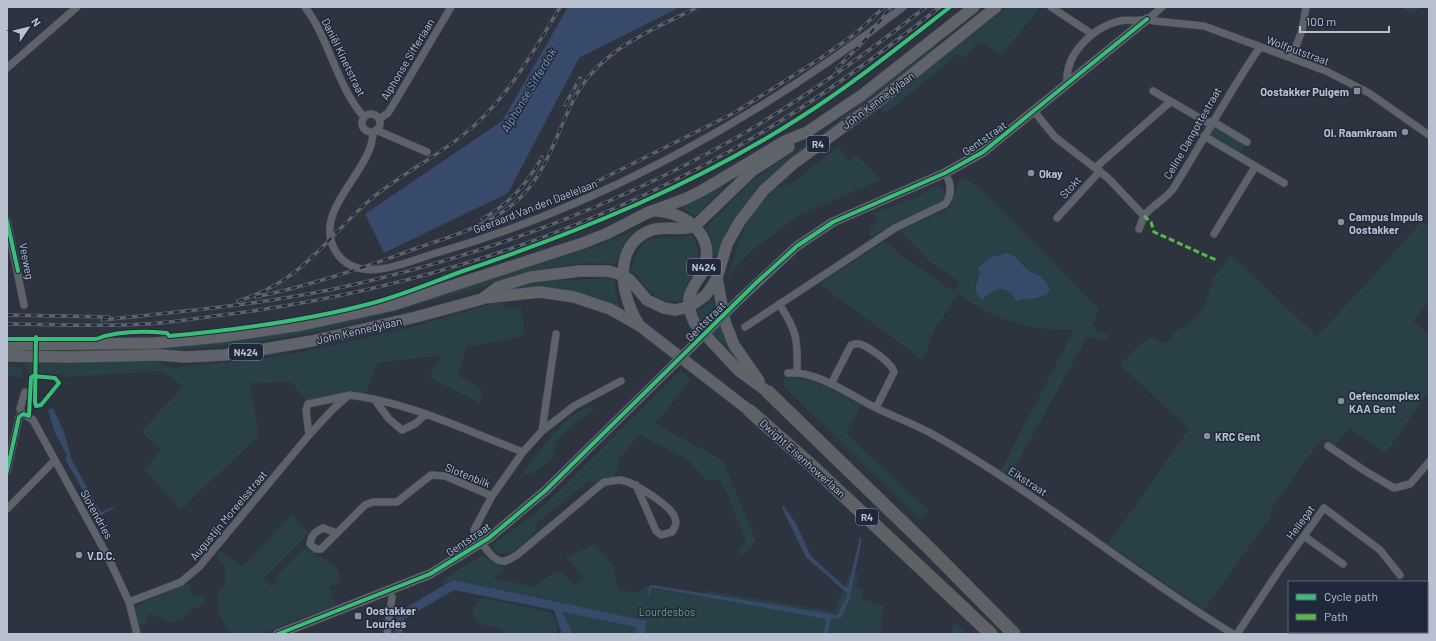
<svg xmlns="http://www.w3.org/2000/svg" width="1436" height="641" font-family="Barlow,sans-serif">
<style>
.green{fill:#294046;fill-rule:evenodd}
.water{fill:#374a6a}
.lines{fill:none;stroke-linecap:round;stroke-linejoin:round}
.minor-casing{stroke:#4a4f57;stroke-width:8}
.tertiary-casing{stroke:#4a4f57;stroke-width:10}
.trunk-casing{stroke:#4a505a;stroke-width:12}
.motorway-casing{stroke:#4a505a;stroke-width:14}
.minor{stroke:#5e626b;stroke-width:7}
.tertiary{stroke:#5e626b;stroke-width:9}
.trunk{stroke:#606369;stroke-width:11}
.motorway{stroke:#5f6165;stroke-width:13}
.rail-casing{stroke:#5c616a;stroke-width:3.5}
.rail{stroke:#1f293b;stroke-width:2;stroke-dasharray:6;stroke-linecap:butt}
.tertiary-bridge-casing{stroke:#4a4f57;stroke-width:10;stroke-linecap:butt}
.tertiary-bridge{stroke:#5e626b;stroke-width:9}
.quiet{stroke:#58b947;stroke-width:3;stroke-dasharray:6 3;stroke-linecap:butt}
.cycleway-casing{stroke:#1f293b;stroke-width:6}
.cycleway{stroke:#3abd76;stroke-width:4}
.poi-dot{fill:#878f9d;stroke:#1f293b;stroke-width:1.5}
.labels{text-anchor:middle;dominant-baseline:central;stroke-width:3;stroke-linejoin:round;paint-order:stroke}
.shield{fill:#1f293b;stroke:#8a93a3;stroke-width:1}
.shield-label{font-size:10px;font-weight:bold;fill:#b8c0cf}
.street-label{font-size:11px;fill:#b8c0cf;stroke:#1f293b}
.poi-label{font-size:11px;font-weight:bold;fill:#b8c0cf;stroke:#1f293b;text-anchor:start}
.park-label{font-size:11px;fill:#6ea17c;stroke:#1f293b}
.water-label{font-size:12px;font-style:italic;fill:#7d94b8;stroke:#1f293b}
</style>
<rect width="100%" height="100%" fill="#2d343f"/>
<path class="green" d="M1007,7H1040L1002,55L981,42L962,58L958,54L889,111L882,112L878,106Z
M1400,7H1420L1414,15Z
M936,44L939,47L783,165L760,185L734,219L717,255H714L712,239L706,227L752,180L820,135Z
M1216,126L1246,143L1240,153L1210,136Z
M839,146L848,160L857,155L880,180L796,217L749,253L728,276L741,236L753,213L765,199L775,188L791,184Z
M963,177L976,185L1002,210L1099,309L1093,325L1097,331L1109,335L1106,341L1087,337L1009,478L1000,472L1074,330C1049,331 1022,327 998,317C984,311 971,302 958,294L934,331L923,360L819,284L885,241L896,251L954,292L959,282L929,261L900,231L950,208L959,181ZM1026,269L1035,274L1043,297L1019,300C1005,290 1005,284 988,294L975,285L980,273Z
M732,178L696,216L679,207Z
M937,185L941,187L946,194L942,202L870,237L871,226L876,224L877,220L874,214H870L915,198Z
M1422,221L1429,227V300L1413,322L1429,334V391L1385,454L1349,428L1334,447L1322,438L1271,509V516L1204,610L1108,544L1189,429L1120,365L1141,343L1153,336L1156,340L1165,343L1171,340L1172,333L1186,326L1200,312L1206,302L1213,279L1231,255L1317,336L1359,292Z
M635,230L624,243L616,264L585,263L534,270L471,290L330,329L245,344L163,351L7,353V348L154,346L430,299L596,246Z
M692,235C709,263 686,275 682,301C652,304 650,287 631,271C642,224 660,243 692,235Z
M606,278L615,280L616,296L620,307C587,291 551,286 515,288L549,281Z
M715,296C716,316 722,335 733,352L732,353L701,321L696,311L708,304Z
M501,301L506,310L521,307L525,336L467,347L458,375L482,390L480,404L429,377L442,355L377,363L367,392H345L305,401L292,382L250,383L259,436L181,509L144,470L161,450L141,432L183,386L162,371L65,377L61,374L33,373L30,376C27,364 23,362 11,360L99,362L157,359V362L171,368L261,359L327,347L408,328Z
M7,366L21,368L25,379L7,375Z
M681,370L691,379L656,423L723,461L756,541L743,555L738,551L746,541L727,493L720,480H707L688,460L639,435L619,459L618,468L613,477L603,478L596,482L589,481L536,524L537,531C526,540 505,566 493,548V544L533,515L550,500Z
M792,377L817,382L861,405L846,433L929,511L919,519L784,386V379Z
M590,407L594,410L565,432L556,444L553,459L532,474H526L519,479C534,459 564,412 590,407Z
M291,515L309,533L264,578L272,586L276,581L278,574L302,550C307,548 311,550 316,552L315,555C329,561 340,565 341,582L329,587L336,605L260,634H230L219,614L217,594L225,583V566L216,556L221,551L242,567Z
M594,544L613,565L618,589L635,593L652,585L704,594L708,591L834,611L850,572L858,575L856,587L863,588L862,599L884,606L880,634H645L647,621L453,580L445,585L442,580L482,555L505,569L494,578L533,587L558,570L575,585L583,577L566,557Z
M188,583L191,587V596L203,595L206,598L205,603L188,612L184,619L170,623L150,613L147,619L146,625L139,626L134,610L144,602Z
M483,598L553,613L557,624V634H502L503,629L478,624C470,613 471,605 483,598Z
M561,612L637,627L635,634H573Z
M954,621L967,634H950Z"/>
<path class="water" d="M568,7H680L579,58L508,193L384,253L365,214L502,121Z
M1007,253C1019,257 1018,262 1027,269C1039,279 1041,271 1050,290C1045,299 1029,299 1019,300L1017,302C1006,283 996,287 982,300C972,292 976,284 980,273L978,268L989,258Z
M53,408L64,432L71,458L99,510L102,512L112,507L114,508L98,517L65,459L67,455L56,435L48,410Z
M784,506L795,522L811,556L845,587H848L860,537L862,538L849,601L841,618L831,619L828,634H824L826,619L652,587L647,601L649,587L652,585L837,615L848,594L806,557L782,508Z
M453,580L647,621L645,634H635L636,627L562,612L573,634H562L554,610L454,590L404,619L402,634H394L397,613Z"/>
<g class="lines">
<g class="minor-casing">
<path id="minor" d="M305,7C330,40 336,85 364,117
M1051,7L1092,34
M1147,19L1155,21L1204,26L1326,71L1369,93L1429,135
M1292,58L1302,30L1306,7
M7,68L77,7
M1067,83C1065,54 1092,28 1119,21C1128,19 1139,22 1147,19C1152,17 1158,10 1162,7
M1153,91L1210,124
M1033,110L1055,137L1108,178L1144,216C1152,205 1165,200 1173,189C1203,142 1228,93 1260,47
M362 123a9 9 0 1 1 18 0a9 9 0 1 1-18 0Z
M379,119L388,113L402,90L451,7
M1212,121L1247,142
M376,130L427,152
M373,132C373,172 310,210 336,252C358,286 407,262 436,253C604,205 765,114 903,7
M1204,136L1284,183
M1095,168L1170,102
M1057,218L1100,171
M7,221L24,305
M1139,229L1144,216
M1214,234L1255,167
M779,304C797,330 798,341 797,372
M745,327L895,228L945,204C953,194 951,183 945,173
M788,373C815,370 851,395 874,407C894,417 915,424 934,435C1039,494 1131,572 1233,634
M621,381L574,406L542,431L523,452L492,496L474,530C479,539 493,564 505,561C509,560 513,557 517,555L604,482C609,482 615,480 620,480C632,481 672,506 675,518C677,524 675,527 672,532L661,535L656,531L636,485
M831,384L851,345C854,344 857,343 860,344C869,347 892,363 894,372L876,408
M374,399L389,419L402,430L415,424L425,415
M23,414L33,420L108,557L129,602L137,634
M23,414L20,409L25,392
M542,431L556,334
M309,435L306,410L308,404L346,396
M1328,446L1365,471L1394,488L1410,484L1429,462
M7,471L19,417L23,414
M7,509L55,460
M337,533L323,528C315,532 311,535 310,544L316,549H321L365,505L373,502H397L431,475L445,476L492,496
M1304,536L1343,564
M129,602L181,582L199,567L309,435L333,409L349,395C409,402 467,431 523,452
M387,634L392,597
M1237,634L1280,569L1324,508L1380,550L1400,575"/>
</g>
<g class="tertiary-casing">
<path id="tertiary" d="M740,299L797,246L833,222L945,173L983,152L1147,19
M278,634L430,574L489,538L545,491L664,374"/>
</g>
<g class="trunk-casing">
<path id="trunk" d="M657,211C688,214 717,236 703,271C699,280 691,287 689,298C688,307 691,316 695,324L739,371L768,392
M717,278L725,322L734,345L759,381
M483,298L540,292L574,297L610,309L640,326L750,411
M638,323C621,296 611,244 652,230C666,225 680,232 695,226L752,171L789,147
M7,345L156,343L220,337L302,325L393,305L583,243L608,233L647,213L685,199L703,190L785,141L807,132L862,95L974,7
M7,356L70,357L160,355L185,357L224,355L265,349L312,341L416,317L482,299L498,287L531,277L580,271H608L622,275L630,280L647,300L664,308L675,310L689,307L705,296L711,288L717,278L727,244L740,221L764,190L793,164L880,100L996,7"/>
</g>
<g class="motorway-casing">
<path id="motorway" d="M768,392L929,548L1014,634
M750,411L811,465L991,634"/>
</g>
<use href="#minor" class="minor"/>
<use href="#tertiary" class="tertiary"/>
<use href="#trunk" class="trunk"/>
<use href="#motorway" class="motorway"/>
<g class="rail-casing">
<path id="rail" d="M837,68L865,40L891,7
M565,105L580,78
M482,219C508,205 528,183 542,157
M483,230L582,189L734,113L818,60L855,34L884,7
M256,297C311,285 364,268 417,248C455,235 493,225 522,196C547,170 557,133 573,101C598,50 650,31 698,7
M238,301C303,281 323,241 371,199C400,175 434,158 463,135C507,100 532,54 560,7
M7,315L109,317
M102,320C186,311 269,304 352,285C487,254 620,204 741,135C806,97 867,53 926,7
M7,324C52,324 98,327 144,324C167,323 191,319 214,316C408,293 599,231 766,130C827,93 884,51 940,7"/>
</g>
<use href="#rail" class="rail"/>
<g class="tertiary-bridge-casing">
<path id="tertiary-bridge" d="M664,374L740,299"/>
</g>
<use href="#tertiary-bridge" class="tertiary-bridge"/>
<path class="quiet" d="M1144,216L1151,222L1154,232L1216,260"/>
<g class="cycleway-casing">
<path id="cycleway" d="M7,221L18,271
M7,339H96C117,331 145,331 167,333L169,336C234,330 298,322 361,306C396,298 430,283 463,271C581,231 695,185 801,117C853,84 901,45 950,7
M7,471L19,417L23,414L29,416L31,378L33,376L55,378L59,383L41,405L36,406L35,402L36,337
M278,634L430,574L489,538L545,491L756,283L797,246L833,222L945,173L983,152L1147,19"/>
</g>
<use href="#cycleway" class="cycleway"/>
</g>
<g class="poi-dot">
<rect x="1353" y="87" width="8" height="8" rx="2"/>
<circle cx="1405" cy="132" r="4"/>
<circle cx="1031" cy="173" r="4"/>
<circle cx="1341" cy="222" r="4"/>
<circle cx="1341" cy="401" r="4"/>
<circle cx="1207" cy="436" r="4"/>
<circle cx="79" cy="555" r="4"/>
<rect x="354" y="612" width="8" height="8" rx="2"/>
</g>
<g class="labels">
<g class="shield">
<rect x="807" y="136" width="22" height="16" rx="3"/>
<rect x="687" y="259" width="34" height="16" rx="3"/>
<rect x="229" y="344" width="34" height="16" rx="3"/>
<rect x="856" y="509" width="22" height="16" rx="3"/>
</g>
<g class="shield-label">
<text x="818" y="144">R4</text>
<text x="704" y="267">N424</text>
<text x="246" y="352">N424</text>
<text x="867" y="517">R4</text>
</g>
<g class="street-label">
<text transform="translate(1298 50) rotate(20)">Wolfputstraat</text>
<text transform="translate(344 57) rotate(64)">Daniël Kinetstraat</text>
<text transform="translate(407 59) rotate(-59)">Alphonse Sifferlaan</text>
<text transform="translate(878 100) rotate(-37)">John Kennedylaan</text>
<text transform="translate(1192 133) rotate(-60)">Celine Dangottestraat</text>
<text transform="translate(984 138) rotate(-35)">Gentstraat</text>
<text transform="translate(1070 187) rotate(-48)">Stokt</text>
<text transform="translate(535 206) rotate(-21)">Geeraard Van den Daelelaan</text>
<text transform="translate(27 261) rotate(79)">Veeweg</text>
<text transform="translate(705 321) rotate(-45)">Gentstraat</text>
<text transform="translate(359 330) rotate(-13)">John Kennedylaan</text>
<text transform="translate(803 458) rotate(42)">Dwight Eisenhowerlaan</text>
<text transform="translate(468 475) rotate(22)">Slotenbilk</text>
<text transform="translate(1028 481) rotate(33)">Eikstraat</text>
<text transform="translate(97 514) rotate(61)">Slotendries</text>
<text transform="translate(228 515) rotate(-50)">Augustijn Moreelsstraat</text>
<text transform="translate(1300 522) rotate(-54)">Hellegat</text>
<text transform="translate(468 539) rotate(-34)">Gentstraat</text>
</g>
<g class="poi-label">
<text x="1349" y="91" text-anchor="end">Oostakker Puigem</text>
<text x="1397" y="132" text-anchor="end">Oi. Raamkraam</text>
<text x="1039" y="173">Okay</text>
<text x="1349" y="216">Campus Impuls<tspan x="1349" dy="13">Oostakker</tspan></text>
<text x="1349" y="395">Oefencomplex<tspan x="1349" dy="13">KAA Gent</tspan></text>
<text x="1215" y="436">KRC Gent</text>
<text x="87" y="555">V.D.C.</text>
<text x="366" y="610">Oostakker<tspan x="366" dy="13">Lourdes</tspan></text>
</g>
<g class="park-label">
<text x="667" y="611">Lourdesbos</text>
</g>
<g class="water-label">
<text transform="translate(528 90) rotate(-59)">Alphonse Sifferdok</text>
</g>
</g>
<rect width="1436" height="641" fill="none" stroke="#b8c0cf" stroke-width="16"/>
<rect x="1288" y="581" width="140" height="52" fill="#1f293b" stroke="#5c6576"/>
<rect x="1296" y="594" width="20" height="6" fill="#3abd76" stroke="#5c6576"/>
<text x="1324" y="601" font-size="12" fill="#b8c0cf">Cycle path</text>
<rect x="1296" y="614" width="20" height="6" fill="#58b947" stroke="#5c6576"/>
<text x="1324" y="621" font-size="12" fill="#b8c0cf">Path</text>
<g transform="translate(28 28) rotate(55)" stroke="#1f293b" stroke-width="3" paint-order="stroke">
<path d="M0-3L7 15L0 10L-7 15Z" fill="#b8c0cf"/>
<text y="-6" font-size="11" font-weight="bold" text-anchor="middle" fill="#b8c0cf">N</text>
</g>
<path d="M1300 26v6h89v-6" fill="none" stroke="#b8c0cf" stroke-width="2"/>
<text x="1306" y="26" font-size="12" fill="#b8c0cf" stroke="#1f293b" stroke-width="3" paint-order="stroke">100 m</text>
</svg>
